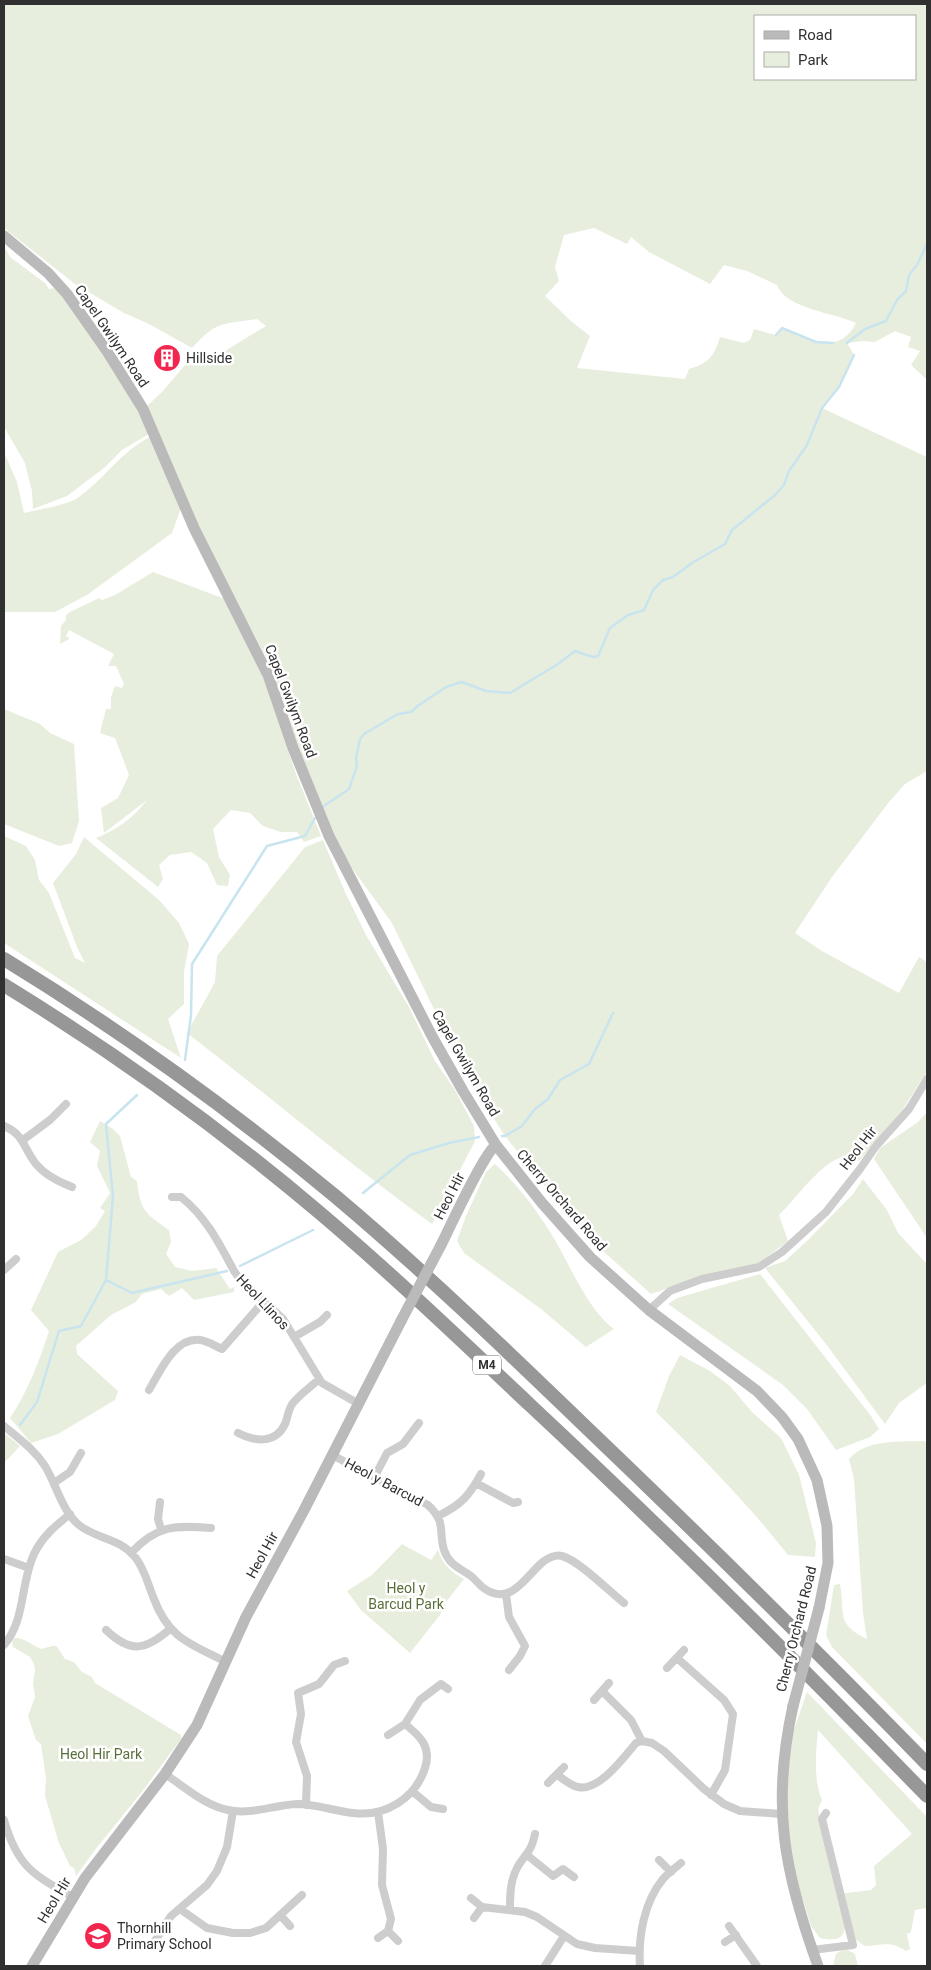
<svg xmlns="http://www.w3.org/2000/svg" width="931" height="1970" font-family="Roboto,sans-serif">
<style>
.green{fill:#e8eedd;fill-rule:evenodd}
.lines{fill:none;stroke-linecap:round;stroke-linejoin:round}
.stream{stroke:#c8e4ef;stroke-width:2.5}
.street{stroke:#cdcdcd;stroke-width:8}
.secondary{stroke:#bababa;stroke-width:11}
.highway{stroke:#979797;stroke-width:14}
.secondary-bridge{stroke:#bababa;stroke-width:11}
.labels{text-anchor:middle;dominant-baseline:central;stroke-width:5;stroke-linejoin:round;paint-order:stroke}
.shield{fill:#fff;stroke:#6e6e6e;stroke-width:1}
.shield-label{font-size:12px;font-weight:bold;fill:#303030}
.street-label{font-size:14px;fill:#303030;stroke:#fff}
.poi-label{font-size:14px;fill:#303030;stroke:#fff;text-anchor:start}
.park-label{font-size:14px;fill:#596f39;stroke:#fff}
</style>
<rect width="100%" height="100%" fill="#fff"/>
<path class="green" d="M4,4H927V380L911,365L920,351L908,347L911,337L895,331L875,342L863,341L847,343L854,355L839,387L822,408L927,457V771L905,784L889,802L832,877L795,933L822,951L899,993L919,957L927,962V1071L903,1109L859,1161C855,1160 851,1157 848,1156C825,1156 795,1200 779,1215L788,1241L759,1263L738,1269L710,1274L651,1294L594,1243L562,1208L505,1136L467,1077L392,923L343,856L309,779L268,661L207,546L145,408L163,391L185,365L207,362L266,326L257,319C222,324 216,321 192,348L149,324L124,313L75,284L4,228ZM755,16H915V79H755ZM594,228L627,244L631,237L649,252L710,284L724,265L747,271L777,285C784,308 835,313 856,323C839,357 809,338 782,328L775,335L754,329L750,340L744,343L720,337C714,356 709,363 689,369L685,379L577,368L590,336L572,322L545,296L559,281L555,267L564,235Z
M4,246L10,257L45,283L49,289L56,288C90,334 125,381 149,434L122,450L104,468L67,496L33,509L32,491L25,463L4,427Z
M150,437L181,508L172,533L87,595L55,612H4V452L17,482L24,513C37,510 66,505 76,499C103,481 121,451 150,437Z
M153,572L225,599L262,673L296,774L321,836L304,842L297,832H281L263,826L250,813L231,810L213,829L219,857L230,875L228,886L217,885L207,863L191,852L170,855L159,865L163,879L158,887L96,838C117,830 134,817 147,800L104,833L101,808L118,798L129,775L115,738L100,733L106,709H111V697L115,686L122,688L124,684L116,666H108L114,654L69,630L66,636L69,638V639L60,644L61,626L66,620V615L70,612L99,598L102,600L115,595Z
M4,709L40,724L50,733L74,744L79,821L72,843L59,846L4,824Z
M4,836L26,846L35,860L39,880L49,893L75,958L85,963L77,947L53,883L76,854L84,837L159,900L179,923L189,944L184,972V1004L168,1019L181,1058L4,943Z
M323,840L345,892L366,935L409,1007L435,1061L455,1090L474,1126L475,1141L432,1224C348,1163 269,1096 187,1033L215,982L217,956L305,847Z
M927,1112V1238L874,1159L880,1148L918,1122Z
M100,1121L113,1129L120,1136L131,1177L137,1181C140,1211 146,1214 169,1230L171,1242L166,1254L175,1267L192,1271L216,1268L230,1289L234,1287V1292L194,1300L182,1288L169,1296L161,1289L142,1294L136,1302L111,1315L76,1346L77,1354L118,1391L115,1400L58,1434L31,1443L10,1418C28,1391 39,1362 49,1331L31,1310L58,1252L81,1240L96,1226L105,1211L100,1208L110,1193L97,1166L100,1151L90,1142Z
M495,1164C517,1184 540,1214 555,1240C570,1266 589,1311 614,1329L586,1347L541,1309L464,1253L457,1241L466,1216L486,1172Z
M863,1179L887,1210L898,1233L927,1264V1383L899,1403L885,1424L826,1344L765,1268L785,1261L808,1240L853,1194Z
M760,1274L871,1416L879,1429L870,1437L836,1450L807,1409L783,1385L668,1304L677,1298Z
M680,1355L710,1371L730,1386L752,1412L781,1438L799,1475L816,1543L815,1557L788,1555C748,1504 702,1457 656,1412L669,1376Z
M4,1433L20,1446L4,1463Z
M923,1441L927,1442V1744L832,1647L826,1635L834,1585L840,1584C845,1612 835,1624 867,1639L863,1613L854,1479L849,1459C866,1439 899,1442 923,1441Z
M402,1544L431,1560L438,1550C442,1564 452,1573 464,1579L443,1606L440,1615L410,1653L361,1610L347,1591L372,1575Z
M14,1638C24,1637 32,1645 41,1649C60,1644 54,1643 65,1659L74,1662L82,1672L92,1677L95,1683L181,1735V1739L141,1793L98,1846L76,1876L74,1868L70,1866L59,1843L45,1796L46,1778L41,1744L36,1740L28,1716L35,1697L33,1683L35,1671L34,1664L30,1657L13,1647L12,1642Z
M807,1692L927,1817V1908L915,1910L911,1932L907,1934L910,1949L906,1951C888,1940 883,1946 865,1946L856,1940L847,1914C845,1935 844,1943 820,1938L811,1926L804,1903L794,1879L783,1807L791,1738ZM818,1730L912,1834L874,1866L876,1885L871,1890L839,1894L818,1809L822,1800C813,1778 816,1753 818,1730Z
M848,1950L855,1954L858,1966H833C837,1953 833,1952 848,1950Z"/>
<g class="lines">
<path class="stream" d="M776,335L782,328L816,342L833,343
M847,343L865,329L886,321L897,300L906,291L909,275L917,265L927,244
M321,808L349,789L357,766L356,758L360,739L364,734L398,714L411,712L419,705L446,687L462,682L486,691L510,693L558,664L575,651L593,657L598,656L610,628L628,615L644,610L653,590L663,580L673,577L692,563L725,544L732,530L775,495L784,485L789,471L807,445L822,408L839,387L854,355
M185,1060L191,1015L192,964L267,846L305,836L315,818
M502,1136H505L522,1126L535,1109L548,1099L560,1080L589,1064L613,1013
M363,1193L410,1155L449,1143L479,1137
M240,1266L313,1230
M106,1280L132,1293L227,1271
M20,1425L37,1402L59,1331L81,1326L106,1280L113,1196L106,1124L137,1095"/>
<path class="street" d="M4,1126C25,1135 23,1148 36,1164C45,1175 59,1182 72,1187
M23,1140L50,1120L66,1104
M172,1197H181C206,1217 219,1243 234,1271L239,1278L283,1319L322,1383L359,1404
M4,1270L16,1259
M649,1310L670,1291L702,1279L759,1267L782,1252L826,1212L860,1169L876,1146L909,1109L927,1079
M294,1337L320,1322L327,1315
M149,1390C160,1372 174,1337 200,1340C208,1341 215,1346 222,1349L264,1301
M4,1426C18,1438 34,1449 45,1466C56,1484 62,1511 79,1525C96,1539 118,1537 135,1557C145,1569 148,1585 154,1599C169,1639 191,1644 226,1662
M238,1433C254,1441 275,1445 285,1424C288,1417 288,1409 293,1403C300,1394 311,1387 319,1379
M332,1455L428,1505C447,1523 438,1530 444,1550C449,1565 460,1568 471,1576C476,1580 480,1586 485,1589C512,1607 527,1574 544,1561C550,1557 556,1554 562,1556C578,1560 610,1592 624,1603
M375,1476L387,1453L403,1444L419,1423
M54,1483L70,1472L81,1453
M476,1483L513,1503L518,1502
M160,1502L158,1519L161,1529
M438,1516C461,1505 469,1496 481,1474
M131,1553C157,1525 175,1525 211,1528
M4,1559L29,1568
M506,1594L509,1617L525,1646L520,1656L509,1670
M106,1630C131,1654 146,1650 170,1629
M4,1645C26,1619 20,1584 34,1554C42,1537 55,1526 70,1514
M677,1658L724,1700L733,1714L725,1770L711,1795
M667,1668L684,1650
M602,1691L631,1720L642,1741
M594,1700L609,1683
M388,1735L405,1724
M165,1774C185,1787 204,1805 228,1810C251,1815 274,1805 297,1804C316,1804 334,1811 353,1813C385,1817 415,1799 425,1768C432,1747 420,1736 405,1724L420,1700L441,1684L448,1689
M557,1775C564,1779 571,1786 578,1787C599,1792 624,1757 636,1743L642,1741L652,1743L664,1751L704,1789L724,1804L740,1811L781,1814
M548,1783L564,1767
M412,1791L431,1807L443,1809
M306,1805L307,1776L296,1742L301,1714L298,1693L319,1684L334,1665L345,1661
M378,1812L383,1849L382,1885L391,1919L388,1931L398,1941
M4,1820C17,1866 33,1875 73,1897
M527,1855L553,1876L563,1869L574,1877
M659,1860L671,1872
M471,1898L482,1907L525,1912L537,1917L577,1944L595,1948L639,1951
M180,1909L207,1928L233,1933H250L266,1928L302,1895
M510,1910C510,1895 510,1880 518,1866C527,1852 531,1852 535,1834
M281,1916L290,1926
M474,1918L482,1907
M729,1926L757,1966
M378,1938L388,1931
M725,1942L736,1935
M153,1944L171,1916L207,1885L217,1871L227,1847L233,1811
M812,1950L853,1945L822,1819L826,1813
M545,1966L564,1936
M640,1966C638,1937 644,1902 663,1879C668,1873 675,1868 681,1863"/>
<path class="secondary" d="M4,236L48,273L67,294L107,351L143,409L194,528L268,675L293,748L329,836L433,1038L463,1091L496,1145L542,1203L590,1257L649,1310L757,1391L782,1417L798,1439L817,1480L827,1526L828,1563L819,1608
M441,1245C450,1227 484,1153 496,1145
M793,1706C771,1805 784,1872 818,1966
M32,1966L85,1878L165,1774L197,1725L246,1617L303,1512L401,1321"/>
<path class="highway" d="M4,959C120,1030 230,1109 335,1196C423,1270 506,1350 589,1430C704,1540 817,1651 927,1764
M4,985C115,1053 221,1129 320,1213C392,1274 461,1340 530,1405C666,1532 798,1663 927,1796"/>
<path class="secondary-bridge" d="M401,1321L441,1245
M793,1706L819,1608"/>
</g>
<defs>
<g id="building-disc" transform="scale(1.4375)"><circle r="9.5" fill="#f2264f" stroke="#fff"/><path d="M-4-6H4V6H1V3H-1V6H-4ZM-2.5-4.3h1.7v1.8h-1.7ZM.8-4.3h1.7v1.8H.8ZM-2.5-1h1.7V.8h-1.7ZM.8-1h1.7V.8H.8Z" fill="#fff"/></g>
<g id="school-disc" transform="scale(1.4375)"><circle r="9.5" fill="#f2264f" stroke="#fff"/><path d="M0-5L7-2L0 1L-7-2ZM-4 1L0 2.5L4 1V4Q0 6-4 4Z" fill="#fff"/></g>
</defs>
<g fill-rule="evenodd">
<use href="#building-disc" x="167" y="358"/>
<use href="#school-disc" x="98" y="1936"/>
</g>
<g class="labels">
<rect class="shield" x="473" y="1355.5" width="28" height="19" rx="4"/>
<g class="shield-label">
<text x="487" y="1365">M4</text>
</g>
<g class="street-label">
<text transform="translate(112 336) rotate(56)">Capel Gwilym Road</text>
<text transform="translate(291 701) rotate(69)">Capel Gwilym Road</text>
<text transform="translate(466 1063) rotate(60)">Capel Gwilym Road</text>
<text transform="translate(858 1148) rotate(-52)">Heol Hir</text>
<text transform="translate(449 1196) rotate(-63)">Heol Hir</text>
<text transform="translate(562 1200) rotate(49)">Cherry Orchard Road</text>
<text transform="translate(263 1302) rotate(47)">Heol Llinos</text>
<text transform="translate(384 1482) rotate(28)">Heol y Barcud</text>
<text transform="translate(262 1555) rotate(-61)">Heol Hir</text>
<text transform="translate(796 1629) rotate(-76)">Cherry Orchard Road</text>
<text transform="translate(54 1900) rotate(-59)">Heol Hir</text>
</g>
<g class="poi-label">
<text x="186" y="358">Hillside</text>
<text x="117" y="1928">Thornhill<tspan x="117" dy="16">Primary School</tspan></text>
</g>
<g class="park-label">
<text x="406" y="1588">Heol y<tspan x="406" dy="16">Barcud Park</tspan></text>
<text x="101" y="1754">Heol Hir Park</text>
</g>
</g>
<rect width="931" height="1970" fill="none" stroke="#303030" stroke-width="10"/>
<rect x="754" y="15" width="162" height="65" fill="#ffffff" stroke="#acacac"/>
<rect x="764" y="31" width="25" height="8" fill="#bababa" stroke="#acacac"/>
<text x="798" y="40" font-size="15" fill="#303030">Road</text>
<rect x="764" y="52" width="25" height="15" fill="#e8eedd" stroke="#acacac"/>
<text x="798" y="65" font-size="15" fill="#303030">Park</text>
</svg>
